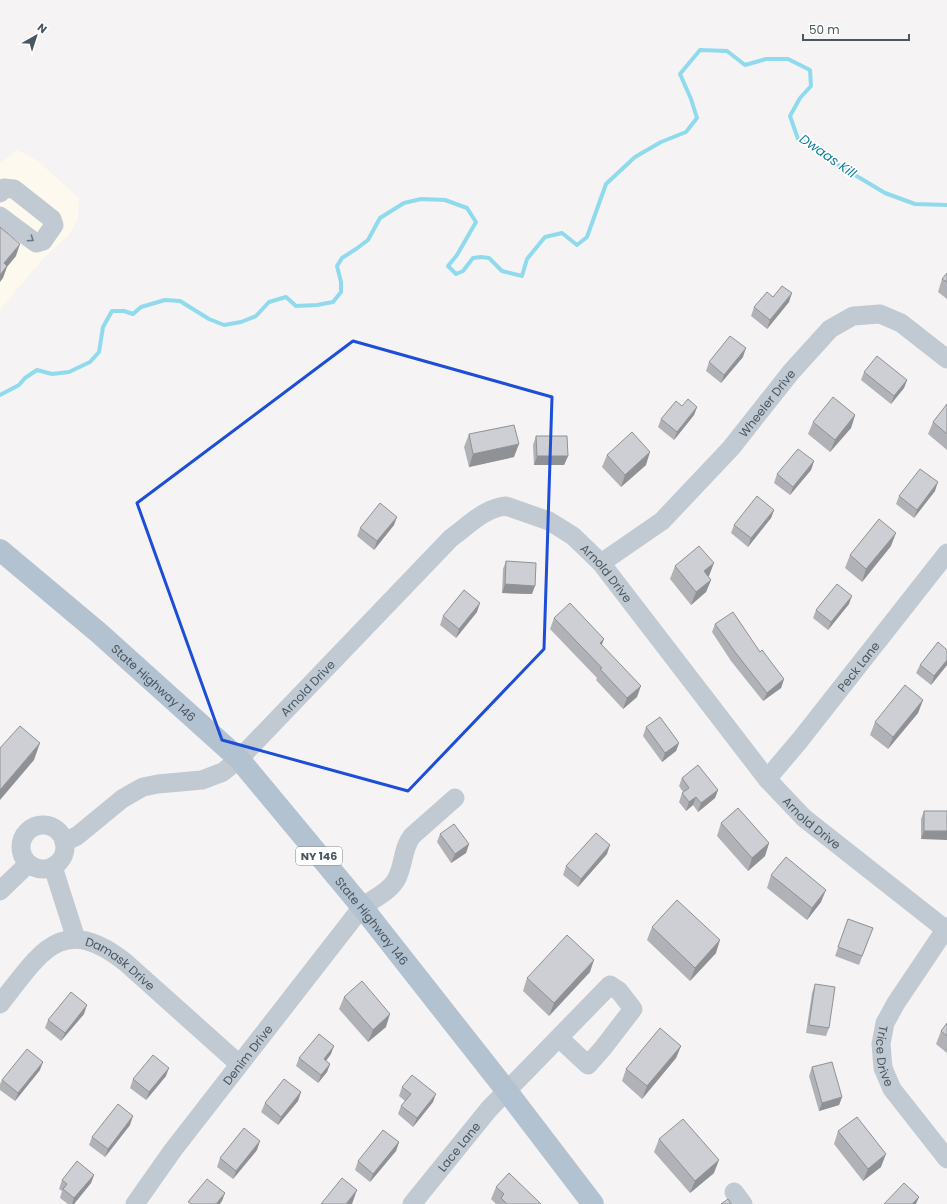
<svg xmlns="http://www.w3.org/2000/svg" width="947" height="1204" font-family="Poppins,sans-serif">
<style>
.commercial{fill:#fdf9ef}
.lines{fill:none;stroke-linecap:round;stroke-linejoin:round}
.stream{stroke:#90daee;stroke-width:4}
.minor{stroke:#c1cad2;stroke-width:19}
.major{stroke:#b3c2d1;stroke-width:22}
.wall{fill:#b0b2b7}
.shaded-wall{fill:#909195}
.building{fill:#cdcfd5;stroke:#909195}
.oneway{stroke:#6e7983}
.marked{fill:none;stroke:#1d4ed8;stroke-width:3;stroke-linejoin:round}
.labels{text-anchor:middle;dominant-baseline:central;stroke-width:3.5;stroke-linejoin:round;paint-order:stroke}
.shield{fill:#fff;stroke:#808990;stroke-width:1}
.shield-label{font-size:11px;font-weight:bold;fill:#4a5661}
.street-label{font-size:12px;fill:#4a5661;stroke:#fff}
.water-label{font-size:13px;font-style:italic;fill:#0c7c9b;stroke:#fff}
</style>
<rect width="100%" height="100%" fill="#f5f3f3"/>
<path class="commercial" d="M17,150L38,161L79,198L78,220L68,236L41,261L0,310V163Z"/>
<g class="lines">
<path class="stream" d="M0,395L19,385L25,378L37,370L52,374L69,372L90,362L99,352L103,327L112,311H124L133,314L141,307L165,300L180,301L209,319L224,325L241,322L256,316L269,302L286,297L296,306L317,305L333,302L341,292V282L337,266L342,258L356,249L368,240L380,218L404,203L421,199L445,200L467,208L476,222L457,255L448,266L456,274L463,271L473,258L481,257L489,258L502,271L522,276L527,259L545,237L562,233L577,245L587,237L606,184L635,157L661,142L686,132L697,118L691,99L680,74L700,50L727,51L745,65L766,59H788L810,70L811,86L800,98L790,116L798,139L817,148L840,166L885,193L915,204L947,205"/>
<g class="minor">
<path d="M0,193L4,188L14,189L52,219L54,225L43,241L36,243L0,216"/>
<path id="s1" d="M601,563L662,521L731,448L791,372L830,329L853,316L880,314L901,323L947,359"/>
<path id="s2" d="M767,779L800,740L947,553"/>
<circle cx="43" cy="847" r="22"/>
<path id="s3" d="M64,842L77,836L122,799L134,792L143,787L158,784L202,780L223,772L239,759L451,538C468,526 484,508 506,506L549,521L573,536L601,563L767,779L804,818L945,929"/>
<path d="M53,867L76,939"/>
<path d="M0,891L28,864"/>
<path id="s4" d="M947,927L896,1003L885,1023L881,1044L883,1068L892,1089L947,1159"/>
<path id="s5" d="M0,1004C39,955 61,911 125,962L239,1064"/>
<path d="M734,1192L743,1204"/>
<path id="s6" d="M135,1204L173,1150L362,907C373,899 389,892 396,880C404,866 402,849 412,836L455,798"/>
<path id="s7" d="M412,1204L489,1109L610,985L619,991L633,1009L603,1048L588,1065L559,1038"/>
</g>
<path class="major" id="s8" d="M0,550L99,633L239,759L362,907L506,1090L593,1204"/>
</g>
<path class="wall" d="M947,273V299L938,292L942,279Z
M773,297L789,302L767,329L751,316L754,307Z
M743,357L721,383L706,371L709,362Z
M864,372L907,380L904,388L891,404L861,380Z
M947,404V450L928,434L933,422Z
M682,406L697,407L694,415L674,440L658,427L661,419Z
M855,415L851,428L830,452L808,434L813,422Z
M469,434L514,457L469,467L464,447Z
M536,436L568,456L564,465H534L533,445Z
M607,455L646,465L621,487L602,467Z
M814,461L811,470L790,495L774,483L777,474Z
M935,491L914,518L896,504L899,496Z
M774,510L771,518L748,547L731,533L734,525Z
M394,525L374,550L357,536L360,528Z
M891,546L862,582L845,568L850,555Z
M506,561L532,594L502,593L503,569Z
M675,566L709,576H708L711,580L706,592L691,605L670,579Z
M849,604L828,630L813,618L816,610Z
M477,612L456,638L440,625L443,616Z
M554,618L602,645L637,697L623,709L596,680L597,678L550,629Z
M715,624L784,679L781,688L763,701L731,661L712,632Z
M947,650V665L931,685L916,673L920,665Z
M923,700L918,713L888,749L870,735L875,722Z
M646,727L679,743L676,751L662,762L643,736Z
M682,778L718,790L715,798L698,812L693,805L686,811L679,802L682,793L683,792L679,786Z
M924,811H947L921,839V819Z
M721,823L769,843L765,856L748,871L717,836Z
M440,834L469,844L466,853L451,863L437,842Z
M607,854L578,887L563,875L566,866Z
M771,875L821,902L807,920L767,888Z
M848,919L873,928L859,965L835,956Z
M652,927L716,953L690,981L647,940Z
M590,972L549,1016L523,991L527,978Z
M815,984L829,1028L826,1036L806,1033L812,993Z
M344,997L386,1027L368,1042L339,1009Z
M84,1014L61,1041L45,1028L48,1020Z
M947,1023V1053L936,1044L941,1031Z
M681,1046L676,1058L642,1099L622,1081L626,1069Z
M331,1054L326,1061L330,1064L327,1072L318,1083L296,1066L299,1058Z
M812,1067L842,1097L839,1105L819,1111L809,1076Z
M40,1070L15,1101L0,1090V1084L2,1080Z
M166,1076L146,1100L130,1088L133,1079Z
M402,1087L433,1102L413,1127L398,1114L401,1106L405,1101L399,1096Z
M301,1092L298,1101L278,1125L261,1112L265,1103Z
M130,1125L105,1157L89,1145L92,1137Z
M838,1131L881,1167L863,1181L834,1144Z
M659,1139L714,1173L690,1193L654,1152Z
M399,1142L396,1151L370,1182L355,1170L358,1161Z
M257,1150L233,1179L217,1167L220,1158Z
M94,1175L91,1183L74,1204H68L60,1198L62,1191L59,1189L62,1180Z
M496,1187L541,1204H496L491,1199Z"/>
<path class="shaded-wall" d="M20,244L16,256L7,267L3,278L0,282V274L4,263Z
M792,293L789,302L767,329L770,320Z
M746,348L743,357L721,383L724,375Z
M907,380L904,388L891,404L894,396Z
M697,407L694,415L674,440L677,432Z
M855,415L851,428L830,452L835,440Z
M519,444L514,457L469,467L473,454Z
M650,452L646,465L621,487L625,475Z
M537,456H568L564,465H534Z
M814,461L811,470L790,495L793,487Z
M938,482L935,491L914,518L917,510Z
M774,510L771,518L748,547L751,538Z
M397,517L394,525L374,550L377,541Z
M896,533L891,546L862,582L866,569Z
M714,563L709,576L699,584L704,571Z
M711,580L706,592L691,605L696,592Z
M505,584L535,586L532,594L502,593Z
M852,596L849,604L828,630L831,622Z
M480,603L477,612L456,638L459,629Z
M604,639L600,650V643Z
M947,660V665L931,685L934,676Z
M784,679L781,688L763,701L767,693Z
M641,686L637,697L623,709L627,698Z
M923,700L918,713L888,749L893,737Z
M40,743L34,760L0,800V790Z
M679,743L676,751L662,762L665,753Z
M718,790L715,798L698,812L701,803Z
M696,797L693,805L686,811L689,802Z
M924,831H947V840L921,839Z
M769,843L765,856L748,871L752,858Z
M469,844L466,853L451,863L455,854Z
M610,845L607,854L578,887L581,879Z
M826,890L821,902L807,920L812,908Z
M720,940L716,953L690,981L695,968Z
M594,960L590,972L549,1016L554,1003Z
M87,1005L84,1014L61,1041L65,1033Z
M390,1014L386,1027L368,1042L373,1030Z
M334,1046L331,1054L321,1067L324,1059Z
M681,1046L676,1058L642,1099L647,1086Z
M43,1062L40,1070L15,1101L18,1093Z
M330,1064L327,1072L318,1083L321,1075Z
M169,1068L166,1076L146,1100L149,1092Z
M301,1092L298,1101L278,1125L281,1117Z
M436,1094L433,1102L413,1127L417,1118Z
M842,1097L839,1105L819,1111L822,1103Z
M133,1116L130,1125L105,1157L108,1149Z
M260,1141L257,1150L233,1179L236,1171Z
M399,1142L396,1151L370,1182L373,1174Z
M886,1154L881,1167L863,1181L868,1169Z
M719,1160L714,1173L690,1193L695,1181Z
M94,1175L91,1183L74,1204H72L74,1198Z
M357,1190L352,1204H346Z
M225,1193L222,1201L220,1204H216Z
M919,1197L916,1204H912Z"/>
<path class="building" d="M0,227L20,244L4,263L7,266L0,275Z
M947,273V282L942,279Z
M782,286L792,293L770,320L754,307L767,292L773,297Z
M730,336L746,348L724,375L709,362Z
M877,356L907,380L894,396L864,372Z
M833,397L855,415L835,440L813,422Z
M688,399L697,407L677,432L661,419L676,401L682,406Z
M947,404V434L933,422Z
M514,425L519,444L473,454L469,434Z
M632,432L650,452L625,475L607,455Z
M536,436H567L568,456H537Z
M798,449L814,461L793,487L777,474Z
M920,469L938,482L917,510L899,496Z
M757,496L774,510L751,538L734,525Z
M380,503L397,517L377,541L360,528Z
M879,519L896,533L866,569L850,555Z
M699,546L714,563L704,571L711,580L696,592L675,566Z
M506,561L536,563L535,586L505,584Z
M837,584L852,596L831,622L816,610Z
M464,590L480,603L459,629L443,616Z
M570,603L604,639L600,643L641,686L627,698L600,669L602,668L554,618Z
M733,612L760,652L762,650L784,679L767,693L735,652L715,624Z
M938,642L947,650V660L934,676L920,665Z
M905,685L923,700L893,737L875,722Z
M660,717L679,743L665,753L646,727Z
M20,726L40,743L0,790V748Z
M698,765L718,790L701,803L696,797L689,802L682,793L689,788L682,778Z
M738,808L769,843L752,858L721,823Z
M924,811H947V831H924Z
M454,824L469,844L455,854L440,834Z
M596,833L610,845L581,879L566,866Z
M786,857L826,890L812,908L771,875Z
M677,900L720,940L695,968L652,927Z
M848,919L873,928L862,956L838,947Z
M567,935L594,960L554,1003L527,978Z
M362,981L390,1014L373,1030L344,997Z
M815,984L835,987L829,1028L809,1025Z
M71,992L87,1005L65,1033L48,1020Z
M947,1023V1036L941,1031Z
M660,1028L681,1046L647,1086L626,1069Z
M319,1034L334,1046L324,1059L330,1064L321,1075L299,1058Z
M27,1049L43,1062L18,1093L2,1080Z
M153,1055L169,1068L149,1092L133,1079Z
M832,1062L842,1097L822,1103L812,1067Z
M412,1075L436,1094L417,1118L401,1106L411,1094L402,1087Z
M284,1079L301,1092L281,1117L265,1103Z
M118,1104L133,1116L108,1149L92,1137Z
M857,1117L886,1154L868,1169L838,1131Z
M683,1119L719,1160L695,1181L659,1139Z
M244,1128L260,1141L236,1171L220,1158Z
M383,1130L399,1142L373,1174L358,1161Z
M77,1161L94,1175L74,1198L63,1189L67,1184L62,1180Z
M509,1173L541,1204H507L501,1198L504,1194L496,1187Z
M342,1178L357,1190L346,1204H321Z
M207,1179L225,1193L216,1204H192L188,1202Z
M904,1183L919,1197L912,1204H884Z
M728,1199L731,1204H721Z"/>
<defs><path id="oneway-chevron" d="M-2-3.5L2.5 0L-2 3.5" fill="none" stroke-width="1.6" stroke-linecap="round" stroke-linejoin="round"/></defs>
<use class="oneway" href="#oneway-chevron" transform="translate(31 239) rotate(34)"/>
<path class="marked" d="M353,341L552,397L544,649L408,791L222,740L137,503Z"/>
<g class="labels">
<rect class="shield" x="296" y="847" width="46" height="18" rx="3"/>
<g class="shield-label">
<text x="319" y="856">NY 146</text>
</g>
<g class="street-label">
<text stroke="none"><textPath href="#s1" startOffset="232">Wheeler Drive</textPath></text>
<text stroke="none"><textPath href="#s3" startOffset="694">Arnold Drive</textPath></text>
<text stroke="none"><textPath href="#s2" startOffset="145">Peck Lane</textPath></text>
<text stroke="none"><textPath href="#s8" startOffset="203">State Highway 146</textPath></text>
<text stroke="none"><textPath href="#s3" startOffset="298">Arnold Drive</textPath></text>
<text stroke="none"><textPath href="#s3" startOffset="1018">Arnold Drive</textPath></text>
<text stroke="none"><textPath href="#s8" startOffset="527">State Highway 146</textPath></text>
<text stroke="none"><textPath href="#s5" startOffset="155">Damask Drive</textPath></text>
<text stroke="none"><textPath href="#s6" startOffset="187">Denim Drive</textPath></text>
<text stroke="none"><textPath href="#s4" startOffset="148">Trice Drive</textPath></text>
<text stroke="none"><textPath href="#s7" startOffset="74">Lace Lane</textPath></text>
</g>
<g class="water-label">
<text transform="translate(828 156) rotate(35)">Dwaas Kill</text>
</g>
</g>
<g transform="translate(36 36) rotate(39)" stroke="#ffffff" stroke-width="3" paint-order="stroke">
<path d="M0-3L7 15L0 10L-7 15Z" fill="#4a5661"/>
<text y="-6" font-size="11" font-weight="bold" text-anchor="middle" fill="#4a5661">N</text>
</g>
<path d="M803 34v6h106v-6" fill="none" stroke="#4a5661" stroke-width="2"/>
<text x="809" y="34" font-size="12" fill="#4a5661" stroke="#ffffff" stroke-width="3" paint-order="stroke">50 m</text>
</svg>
